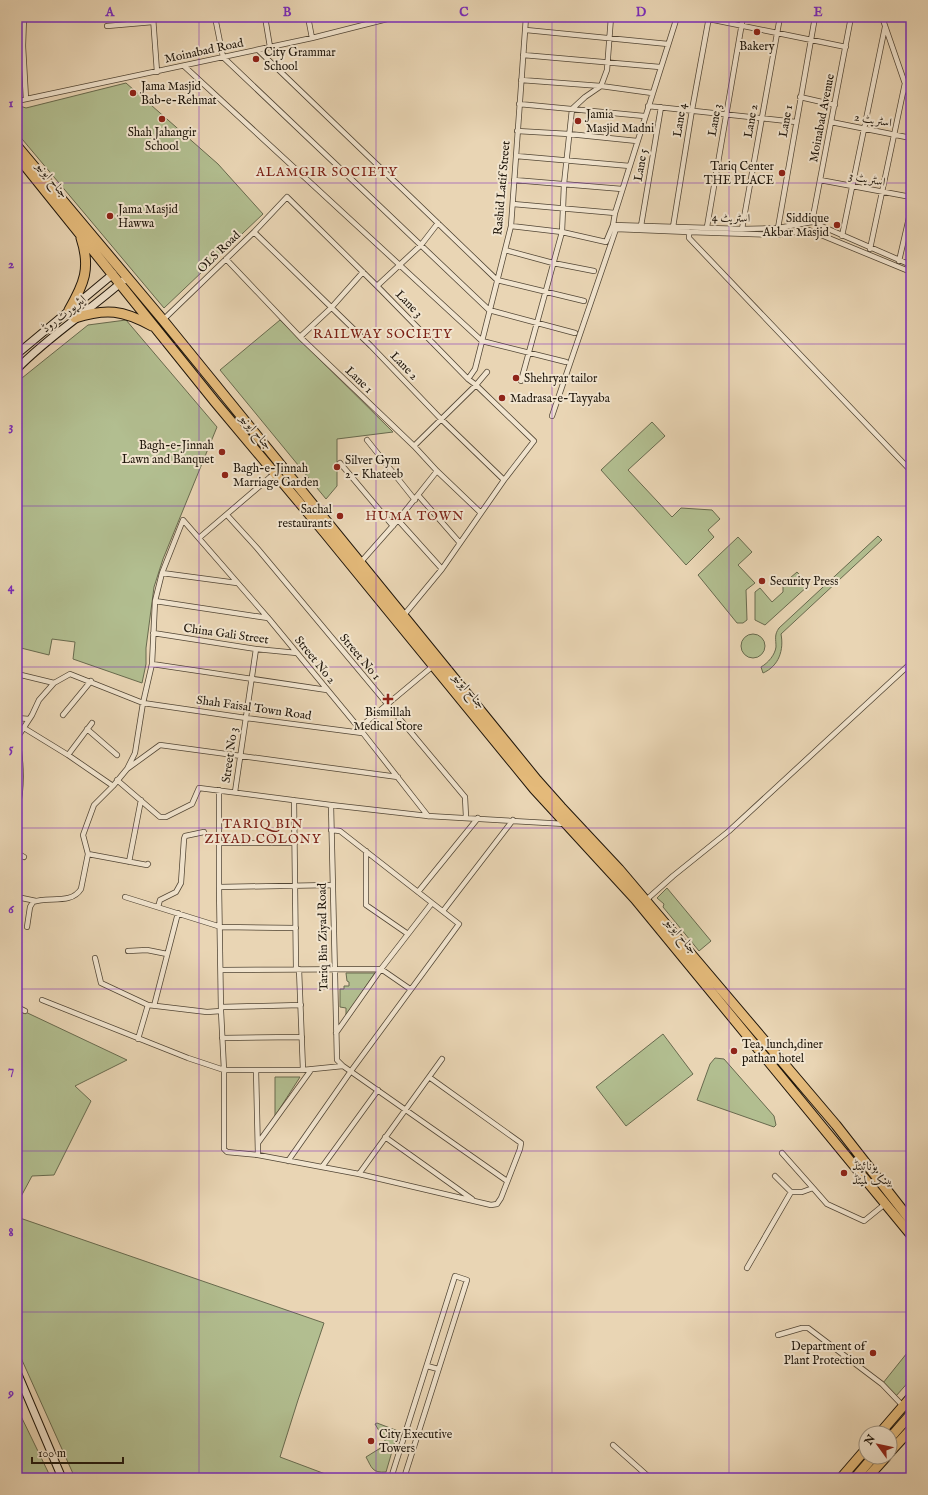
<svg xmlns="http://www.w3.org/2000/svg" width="928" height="1495" font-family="'IM FELL English',Amiri,serif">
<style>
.green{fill:#b2be90;stroke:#686a4e}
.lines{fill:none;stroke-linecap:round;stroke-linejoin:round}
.street-casing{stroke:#524635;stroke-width:6}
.secondary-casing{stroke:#1f160b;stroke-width:9}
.highway-casing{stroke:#1f160b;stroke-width:11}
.street{stroke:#f1e4ce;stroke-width:4.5}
.secondary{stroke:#f1e4ce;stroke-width:7}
.highway{stroke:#e4ba7a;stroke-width:9}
.grid{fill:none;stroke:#7b2cbf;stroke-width:1;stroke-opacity:0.55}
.poi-dot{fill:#8f2418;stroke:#f1e4ce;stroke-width:1.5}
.labels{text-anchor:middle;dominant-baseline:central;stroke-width:4;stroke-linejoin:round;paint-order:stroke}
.poi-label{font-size:12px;fill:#1f160b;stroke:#f1e4ce;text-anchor:start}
.street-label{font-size:12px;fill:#1f160b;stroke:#f1e4ce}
.neighbourhood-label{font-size:13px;letter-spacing:1px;fill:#7a1f14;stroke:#f1e4ce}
.neatline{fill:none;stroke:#7b2cbf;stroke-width:1.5}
.grid-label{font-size:13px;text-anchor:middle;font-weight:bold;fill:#7b2cbf}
</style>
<rect width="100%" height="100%" fill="#e9d5b4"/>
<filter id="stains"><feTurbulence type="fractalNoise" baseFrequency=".005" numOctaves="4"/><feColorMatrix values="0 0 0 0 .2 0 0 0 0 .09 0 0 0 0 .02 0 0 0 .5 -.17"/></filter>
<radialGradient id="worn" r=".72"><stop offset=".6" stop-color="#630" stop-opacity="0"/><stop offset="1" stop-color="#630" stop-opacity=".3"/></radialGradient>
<path class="green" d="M126,83L218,164L263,214L164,308L17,133V105L26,108Z
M126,320L217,427L163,559L154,587L146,648V664L142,683L73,659L75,642L52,639L49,655L17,647V382L88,325Z
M280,320L393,432L337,439V486L326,499L220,370Z
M652,422L665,436L628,470L672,517L681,508L712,510L720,519L708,530L714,537L686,565L601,470Z
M878,536L882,540L781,634C784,650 779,666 763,673L761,667C768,663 775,655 776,647C776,639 774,635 779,628Z
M738,537L752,552L738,565L755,583L746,590L747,620L743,623H737L698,575Z
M797,572L809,585L765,625L755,620V592L760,588L772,602L783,592V584Z
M741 646a12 12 0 1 1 24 0a12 12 0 1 1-24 0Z
M667,888L711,941L699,951L663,907L664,904L657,898Z
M346,973H375L346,1016V1008L340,1007V989H344V986H349V982L347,981Z
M17,1008L127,1060L75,1086L91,1101L54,1175L32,1176L17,1204Z
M663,1034L693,1074L626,1126L596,1087Z
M715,1058L724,1059L774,1116L776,1125L774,1127L697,1100L710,1064Z
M275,1077H300L275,1116Z
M17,1217L324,1323L298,1400L280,1457L336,1478H75L17,1349Z
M911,1348V1379L896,1396L883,1383Z
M17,1408L51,1478H17Z
M377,1423L398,1431L386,1472C372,1473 372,1468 366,1457L387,1444L375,1424Z"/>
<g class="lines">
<g class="street-casing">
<path id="street" d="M24,17L23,46L26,99
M153,17L157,72
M215,17L223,57L489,310L575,333
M265,17L270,47
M308,17L312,38
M657,17L676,19
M699,17L846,47
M882,17L911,101
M107,26L153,22
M526,30L668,44
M17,39L23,46
M258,50L497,280L584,301
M523,55L660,67
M184,66L482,341L566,362
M521,80L601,86L652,93
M800,97L835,105
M17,101L312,38L395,17
M519,104L644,116
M648,106L796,122
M831,122L911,138
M517,131L569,134L637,141
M516,156L630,166
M514,180L622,189
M820,180L911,197
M513,204L615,213
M812,222L851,17
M613,225L742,229L778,228L812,222L911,265
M511,226L562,232L606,242L613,225L615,213L677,17
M641,226L661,107
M673,227L692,110L709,17
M707,227L743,17
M778,228L815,17
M742,229L780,17
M254,232L371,346L441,419L504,480
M842,236L885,27
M870,249L905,83
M505,250L553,263L594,271
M226,259L300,337L414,446L437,471L481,513
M899,261L911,209
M911,272L809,230L776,235L689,232V238L911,471
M377,286L421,245L438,223
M163,320L254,232L287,197L380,289L468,379L476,385L534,441L504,480L442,569L404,615
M300,337L331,308L363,272
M468,379L475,369L511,226L526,17
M521,381L562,232L564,184L572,109L585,97L601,86L607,70L611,17
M552,416L616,229L689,232
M367,440L415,500
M414,446L476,385L487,372
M340,463L393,526
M418,495L460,543
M227,515L257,548L465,797L466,817
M398,520L442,569
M199,538L275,473
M360,563L398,520L437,471
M162,573L237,583
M155,601L268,618
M153,633L256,649L297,653
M152,664L327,690
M17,674L54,683L70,674L143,703L246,718L362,733
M63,715L91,681
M17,718L29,719
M24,728L68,755L113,786
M359,728L433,666
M87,729L117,755
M17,738L32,715L39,700L54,683
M68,755L92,723
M127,769L135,753L143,703L152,664L155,601L162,573L183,520L269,619L359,728L428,816
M117,780L160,817H166L192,804L199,788L331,805L428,816L565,824
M219,790V887L221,1011L224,1070V1149L227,1152L258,1155L359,1174L442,1059
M235,792L256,649
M294,800L296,969
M331,805L337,1060L343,1066
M17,809C23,786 21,760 17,737
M219,843H295
M366,851V905L408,934
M17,853L24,857
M88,854L147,865L148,864
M129,862L141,800
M219,887L332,885
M418,892L478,818
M17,897L36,901
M125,897L221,927L296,928
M645,901L673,876L729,831L911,663
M158,907L160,900L176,892L181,883L184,839L185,836L204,832
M443,911L513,820
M27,927L30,907L33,902C48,896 71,905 81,889L88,854L83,835L94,805L113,786L127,769L160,745L398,777
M128,951L147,950L167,954
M95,958L101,983L148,1005L207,1012L221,1011
M299,969L303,1070
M221,970L381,969L410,989
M42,1000L188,1058L224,1070H303L343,1066L507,1181
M154,1006L178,913
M17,1007L25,1011
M221,1007L301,1005
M336,1033L381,969L432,903
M222,1038L302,1037
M138,1039L148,1005
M256,1070L258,1155
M385,1137L472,1199
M258,1143L311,1070
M782,1153L813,1188
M288,1161L351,1071L459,924L340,831L331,830
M322,1167L378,1090
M359,1174L491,1205L497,1204L501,1198L520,1149L521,1143L429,1077
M775,1176L791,1192
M747,1268L791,1192H802L813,1188L827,1204L864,1221L885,1204
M778,1335L802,1328H808L882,1384L903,1406
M427,1366L438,1369
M613,1445L650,1478
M391,1478L455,1276L467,1280L404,1478"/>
</g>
<g class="secondary-casing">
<path id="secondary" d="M17,354L113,274
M17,369C49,336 89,311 124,280
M17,1372L62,1478"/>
</g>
<g class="highway-casing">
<path id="highway" d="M17,146L163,320L537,780L561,807L619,869L836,1125L911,1221
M17,156L215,402L324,532L534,789L635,899L911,1235
M69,310C84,284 91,268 81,238
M75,318C106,308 123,310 152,326
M880,1433L911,1397
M890,1438L911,1414
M890,1452L911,1429
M841,1478L866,1449
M855,1478L873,1457
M867,1478L886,1457"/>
</g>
<use href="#street" class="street"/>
<use href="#secondary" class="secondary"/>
<use href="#highway" class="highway"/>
</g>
<path class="grid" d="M199,17V1478M376,17V1478M552,17V1478M729,17V1478M17,183H911M17,344H911M17,506H911M17,667H911M17,828H911M17,989H911M17,1151H911M17,1312H911"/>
<g class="poi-dot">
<circle cx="757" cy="32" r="4"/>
<circle cx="256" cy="59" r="4"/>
<circle cx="133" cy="93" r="4"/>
<circle cx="162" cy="119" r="4"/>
<circle cx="578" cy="121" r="4"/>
<circle cx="782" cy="173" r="4"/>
<circle cx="110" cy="216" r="4"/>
<circle cx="837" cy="225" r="4"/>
<circle cx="516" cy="378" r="4"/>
<circle cx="502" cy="398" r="4"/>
<circle cx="222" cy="452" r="4"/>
<circle cx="337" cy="467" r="4"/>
<circle cx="225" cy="475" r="4"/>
<circle cx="340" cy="516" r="4"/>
<circle cx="762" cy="581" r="4"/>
<path d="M386 693h4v4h4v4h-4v4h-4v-4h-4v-4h4z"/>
<circle cx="734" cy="1051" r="4"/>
<circle cx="844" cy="1173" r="4"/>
<circle cx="873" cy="1353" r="4"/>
<circle cx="371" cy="1441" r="4"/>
</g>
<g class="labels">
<g class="poi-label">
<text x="757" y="46" text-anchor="middle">Bakery</text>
<text x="264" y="52">City Grammar<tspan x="264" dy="14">School</tspan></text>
<text x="141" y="86">Jama Masjid<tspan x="141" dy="14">Bab-e-Rehmat</tspan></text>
<text x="586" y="114">Jamia<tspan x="586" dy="14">Masjid Madni</tspan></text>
<text x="162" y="132" text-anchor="middle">Shah Jahangir<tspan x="162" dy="14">School</tspan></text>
<text x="774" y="166" text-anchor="end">Tariq Center<tspan x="774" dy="14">THE PLACE</tspan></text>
<text x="118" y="209">Jama Masjid<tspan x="118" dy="14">Hawwa</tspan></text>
<text x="829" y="218" text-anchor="end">Siddique<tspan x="829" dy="14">Akbar Masjid</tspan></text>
<text x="524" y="378">Shehryar tailor</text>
<text x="510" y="398">Madrasa-e-Tayyaba</text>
<text x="214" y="445" text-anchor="end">Bagh-e-Jinnah<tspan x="214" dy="14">Lawn and Banquet</tspan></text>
<text x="345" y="460">Silver Gym<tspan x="345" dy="14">2 - Khateeb</tspan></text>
<text x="233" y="468">Bagh-e-Jinnah<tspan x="233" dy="14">Marriage Garden</tspan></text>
<text x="332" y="509" text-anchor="end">Sachal<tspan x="332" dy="14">restaurants</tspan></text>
<text x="770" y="581">Security Press</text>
<text x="388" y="712" text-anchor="middle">Bismillah<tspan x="388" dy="14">Medical Store</tspan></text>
<text x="742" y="1044">Tea, lunch,diner<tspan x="742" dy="14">pathan hotel</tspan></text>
<text x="852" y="1166">یونائیٹڈ<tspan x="852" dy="14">بینک لمیٹڈ</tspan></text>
<text x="865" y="1346" text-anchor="end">Department of<tspan x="865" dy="14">Plant Protection</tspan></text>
<text x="379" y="1434">City Executive<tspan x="379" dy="14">Towers</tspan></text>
</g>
<g class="street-label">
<text transform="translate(204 51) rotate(-12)">Moinabad Road</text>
<text transform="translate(822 118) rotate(-79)">Moinabad Avenue</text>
<text transform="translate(680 120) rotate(-81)">Lane 4</text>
<text transform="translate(715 120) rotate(-80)">Lane 3</text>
<text transform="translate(873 120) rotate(10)">اسٹریٹ 2</text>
<text transform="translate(751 121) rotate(-80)">Lane 2</text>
<text transform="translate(786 121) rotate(-80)">Lane 1</text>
<text transform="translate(641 165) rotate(-80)">Lane 5</text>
<text transform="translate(867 179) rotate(11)">اسٹریٹ 3</text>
<text transform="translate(52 180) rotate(51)">جناح ایونیو</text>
<text transform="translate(502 188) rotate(-85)">Rashid Latif Street</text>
<text transform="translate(731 218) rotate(2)">اسٹریٹ 4</text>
<text transform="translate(219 252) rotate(-44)">OLS Road</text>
<text transform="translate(409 304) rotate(46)">Lane 3</text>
<text transform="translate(64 314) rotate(-38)">ایئرپورٹ روڈ</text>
<text transform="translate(404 366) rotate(46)">Lane 2</text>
<text transform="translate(359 380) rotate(44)">Lane 1</text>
<text transform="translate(256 432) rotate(50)">جناح ایونیو</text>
<text transform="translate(226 634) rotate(8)">China Gali Street</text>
<text transform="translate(360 657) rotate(50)">Street No 1</text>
<text transform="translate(315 660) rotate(51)">Street No 2</text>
<text transform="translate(469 691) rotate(50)">جناح ایونیو</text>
<text transform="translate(254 708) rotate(8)">Shah Faisal Town Road</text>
<text transform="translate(230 755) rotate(-82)">Street No 3</text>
<text transform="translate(681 936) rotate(51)">جناح ایونیو</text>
<text transform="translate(323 937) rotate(-91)">Tariq Bin Ziyad Road</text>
</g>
<g class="neighbourhood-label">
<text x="327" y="172">ALAMGIR SOCIETY</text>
<text x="383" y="334">RAILWAY SOCIETY</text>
<text x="415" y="516">HUMA TOWN</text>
<text x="263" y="824">TARIQ BIN<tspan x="263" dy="15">ZIYAD COLONY</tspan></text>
</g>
</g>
<rect width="928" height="1495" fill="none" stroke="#e9d5b4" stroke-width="44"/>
<g transform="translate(878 1445) rotate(303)"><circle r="19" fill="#f1e4ce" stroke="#9d9280"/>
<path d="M0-3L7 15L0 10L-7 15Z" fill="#8f2418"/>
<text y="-6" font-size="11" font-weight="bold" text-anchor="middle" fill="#1f160b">N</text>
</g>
<path d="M32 1457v6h91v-6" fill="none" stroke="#1f160b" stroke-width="2"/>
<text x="38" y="1457" font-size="12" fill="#1f160b" stroke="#f1e4ce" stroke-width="3" paint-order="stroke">100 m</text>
<rect x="22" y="22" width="884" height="1451" class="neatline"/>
<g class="grid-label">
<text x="110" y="16">A</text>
<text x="287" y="16">B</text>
<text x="464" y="16">C</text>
<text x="641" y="16">D</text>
<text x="818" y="16">E</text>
<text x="11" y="107">1</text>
<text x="11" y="268">2</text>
<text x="11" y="430">3</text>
<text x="11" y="591">4</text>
<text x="11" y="752">5</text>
<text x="11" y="913">6</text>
<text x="11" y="1074">7</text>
<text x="11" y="1236">8</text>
<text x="11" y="1397">9</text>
</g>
<rect width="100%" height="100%" filter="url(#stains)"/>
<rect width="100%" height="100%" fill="url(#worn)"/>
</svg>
